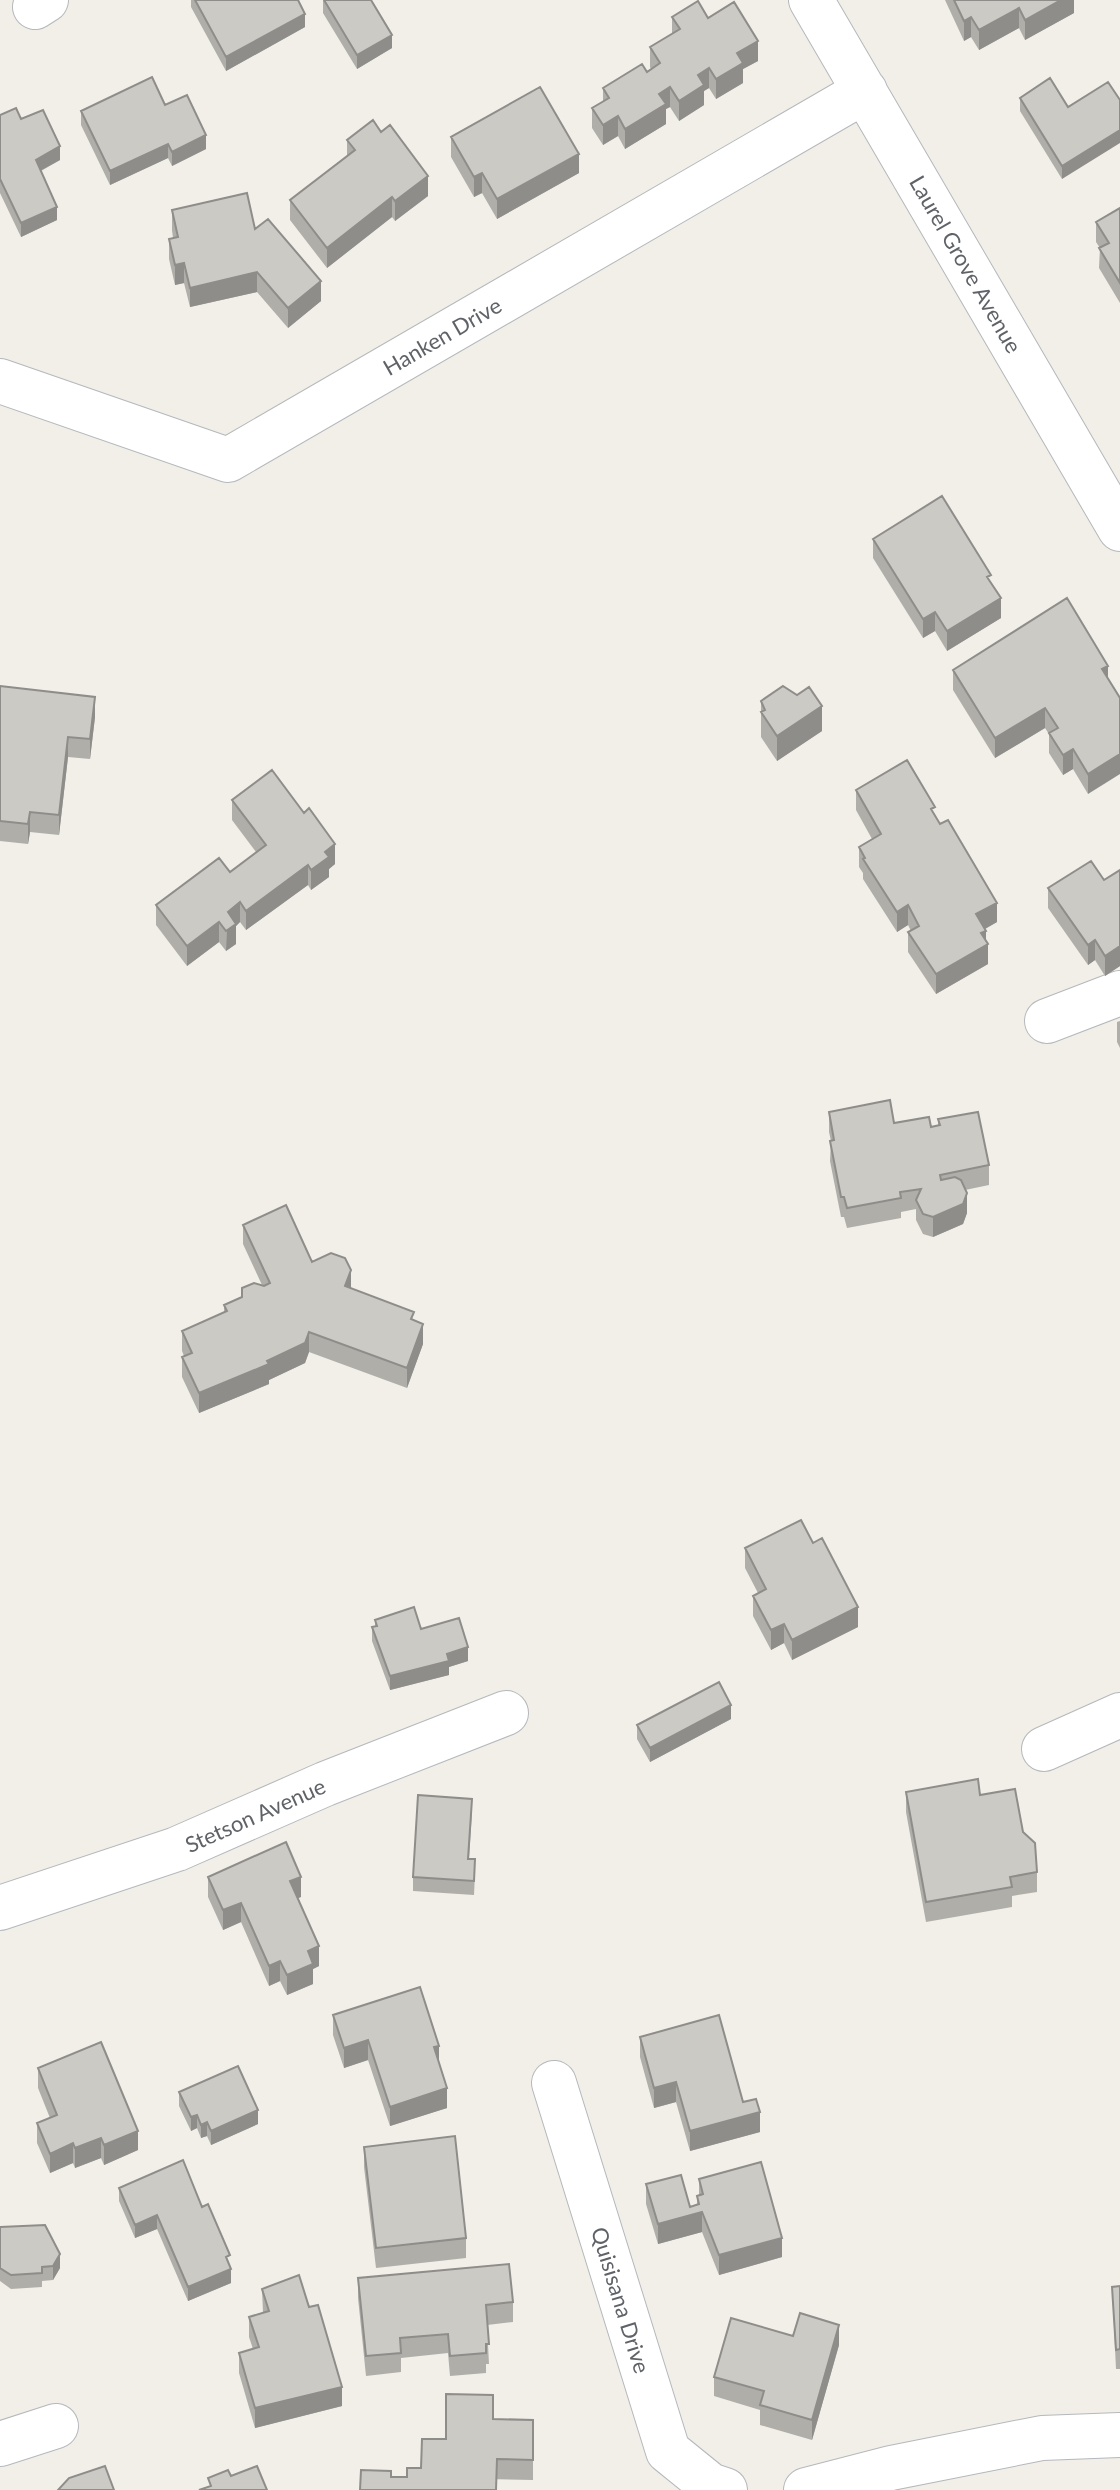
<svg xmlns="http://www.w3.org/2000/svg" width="1120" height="2490" font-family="Lato,sans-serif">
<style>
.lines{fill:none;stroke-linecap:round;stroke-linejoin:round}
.minor-casing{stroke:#b5b8bc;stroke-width:46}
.minor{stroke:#fff;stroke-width:44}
.wall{fill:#afaea9}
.shaded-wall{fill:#8f8d8a}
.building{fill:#cccac5;stroke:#8f8d8a;stroke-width:2}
.labels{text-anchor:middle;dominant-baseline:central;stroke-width:6;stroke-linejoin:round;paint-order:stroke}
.street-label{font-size:22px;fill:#5f6368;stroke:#fff}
</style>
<rect width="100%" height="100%" fill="#f1efe8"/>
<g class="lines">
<g class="minor-casing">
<path id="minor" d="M811,0L1120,529
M35,7L46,0
M0,381L228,460L865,91
M1047,1021L1120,993
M1044,1749L1120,1715
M0,1908L177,1849L325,1784L506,1713
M554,2083L668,2451L710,2485L725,2490
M0,2444L56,2426
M806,2490L891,2468L1042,2438L1120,2435"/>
</g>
<use href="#minor" class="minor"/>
</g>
<path class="wall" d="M191,0H298L305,27L226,71L191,7Z
M323,0L392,48L357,69L323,13Z
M945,0H1074V13L1025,40L1019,28L979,50L971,37L964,41Z
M672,17L708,18L758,61L743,69V83L716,99L709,88L704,91V105L679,121L670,107L666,109V124L625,149L618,136L603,145L592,128V108L603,102V88L647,72L651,69L650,67V47L672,34Z
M1020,98L1068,107L1062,179L1020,111Z
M165,105L206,149L172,166L168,158L110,185L81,125V111Z
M0,115L21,119L60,160L41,171L57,220L21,237L0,193Z
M451,137L579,173L497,219L482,193L474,197L451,157Z
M347,140L428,196L395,221L392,217L327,268L290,220V200L347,156Z
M1120,208V303L1099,268L1100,248L1096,242V222Z
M172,210L255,229L321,301L288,328L257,292L190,307L184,283L175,285L169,259V239L173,238L172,230Z
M873,539L991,582L1001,618L947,651L935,631L923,638L873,558Z
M1108,666L1088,794L1073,769L1063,775L1049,753V734L1045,728L995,758L953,690V670Z
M0,686L95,717L90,759L68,757L59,835L30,832L28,844L0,841Z
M797,695L822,731L777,761L761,737V701Z
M856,790L935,816L997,922L985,929L988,964L936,994L908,952V932L911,931L908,925L897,932L863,879V873L859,867V847L872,839L856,810Z
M232,800L335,864L329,869V877L311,890L308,885L246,930L240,922L236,926V944L226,951L219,942L187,966L156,925V905L230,872L256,852L232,820Z
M1120,870V966L1105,976L1095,960L1088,965L1048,908V888L1104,880Z
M1120,1021V1048L1117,1042V1022Z
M829,1112L894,1123L931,1127L938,1125V1119L989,1165V1185L965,1190L967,1213L963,1224L933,1237L923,1234L916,1220V1209L901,1212V1218L847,1228L844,1217H841L830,1161L831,1141L829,1132Z
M243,1225L312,1262L351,1288L414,1320L423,1344L407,1388L309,1352L305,1363L269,1380V1384L199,1413L182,1377V1357L184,1356L182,1351V1331L224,1312V1305L242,1297L262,1285L243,1244Z
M745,1548L858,1627L792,1660L784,1643L771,1650L753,1616V1596L758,1593L745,1568Z
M375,1620L421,1629L468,1661L449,1667V1675L390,1690L372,1641V1627L375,1626Z
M731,1719L650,1762L637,1739V1725Z
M906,1792L980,1795L1023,1832L1037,1872V1892L1012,1896V1907L926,1922L906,1812Z
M472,1812L469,1859L475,1873L474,1895L413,1891V1877Z
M208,1877L301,1897L298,1898L319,1966L313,1969V1984L287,1995L280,1981L269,1986L241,1922L223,1930L208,1897Z
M333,2015L439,2064L447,2108L390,2126L368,2060L344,2068L333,2035Z
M640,2037L743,2102L760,2132L690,2151L676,2102L654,2108L640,2057Z
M38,2068L138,2150L104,2165L101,2158L75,2168L73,2163L50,2173L37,2143V2123L50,2118L38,2088Z
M179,2092L258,2124L211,2145L207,2136L201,2138L197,2128L191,2131L179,2106Z
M364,2147L466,2238V2258L376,2268L364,2167Z
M699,2179L782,2257L719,2275L702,2232L658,2244L646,2204V2184L690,2207L697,2205V2196L699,2195Z
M119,2188L230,2265L231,2283L188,2301L157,2229L135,2238L119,2201Z
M0,2227L60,2268L53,2280L42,2281V2287L11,2289L0,2281Z
M358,2278L513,2302V2322L487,2325L489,2364H486V2373L450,2376L448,2353L401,2358V2372L366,2376L358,2298Z
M1120,2286V2369H1116L1112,2287Z
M262,2289L309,2307L342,2406L255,2428L239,2373V2353L253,2349L249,2337V2317L263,2313Z
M793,2336L839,2345L812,2440L760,2425V2410L714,2396V2377Z
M493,2419L533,2420V2480L391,2477H407L421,2468L446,2439Z"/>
<path class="shaded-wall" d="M1061,0H1074V13L1025,40V20Z
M1019,8V28L979,50V30Z
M305,14V27L226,71V57Z
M971,17V37L964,41V21Z
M392,35V48L357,69V55Z
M758,41V61L743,69V83L716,99V79L737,53Z
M709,68V88L704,91V105L679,121V101L698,75Z
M670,87V107L666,109V124L625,149V129L659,94Z
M618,116V136L603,145V125Z
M1120,130V143L1062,179V166Z
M206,135V149L172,166V152Z
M168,144V158L110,185V171Z
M60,146V160L36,173V160Z
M579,154V173L497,219V199Z
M482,173V193L474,197V177Z
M428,176V196L395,221V201Z
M392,197V217L327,268V248Z
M57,207V220L21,237V223Z
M184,263V283L175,285V265Z
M257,272V292L190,307V288Z
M321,281V301L288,328V308Z
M1001,598V618L947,651V631Z
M935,612V631L923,638V619Z
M1108,666V686L1102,669Z
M95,697V717L90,759V739Z
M822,706V731L777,761V736Z
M1045,708V728L995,758V738Z
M68,737V757L59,835V815Z
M1073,749V769L1063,775V755Z
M1120,754V774L1088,794V774Z
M30,812V832L28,844V824Z
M335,844V864L329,869V877L311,890V870L325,852Z
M308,865V885L246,930V911Z
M240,902V922L236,926V944L226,951L228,912Z
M997,903V922L976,934V914Z
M908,905V925L897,932V912Z
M219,922V942L187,966V946Z
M986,931V945L988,944V964L936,994V974L981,933Z
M1095,940V960L1088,965V945Z
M1120,946V966L1105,976V956Z
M967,1193V1213L963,1224L933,1237V1217Z
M351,1270V1290L345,1286Z
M423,1324V1344L407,1388V1368Z
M309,1332V1352L305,1363L269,1380V1384L199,1413V1393L267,1361Z
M858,1607V1627L792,1660V1640Z
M784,1624V1643L771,1650V1630Z
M468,1647V1661L449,1667V1675L390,1690V1676Z
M731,1705V1719L650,1762V1748Z
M301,1877V1897L290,1901V1881Z
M241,1903V1922L223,1930V1910Z
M319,1946V1966L313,1969V1984L287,1995V1975L308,1951Z
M280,1961V1981L269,1986V1966Z
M368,2040V2060L344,2068V2048Z
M439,2046V2065L434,2047Z
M676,2082V2102L654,2108V2088Z
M447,2088V2108L390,2126V2107Z
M258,2110V2124L211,2145V2131Z
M760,2112V2132L690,2151V2131Z
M197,2115V2128L191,2131V2117Z
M207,2122V2136L201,2138V2125Z
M138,2131V2150L104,2165V2145Z
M101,2138V2158L75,2168V2148Z
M73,2143V2163L50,2173V2154Z
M702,2212V2232L658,2244V2224Z
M157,2215V2229L135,2238V2225Z
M782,2238V2257L719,2275V2255Z
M60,2254V2268L53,2280V2266Z
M231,2269V2283L188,2301V2287Z
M839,2325V2345L812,2440V2420Z
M342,2387V2406L255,2428V2408Z"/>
<path class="building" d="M195,0H298L305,14L226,57Z
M324,0H371L392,35L357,55Z
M954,0H1061L1025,20L1019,8L979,30L971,17L964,21Z
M698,1L708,18L734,2L758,41L737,53L743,63L716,79L709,68L698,75L704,85L679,101L670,87L659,94L666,104L625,129L618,116L603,125L592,108L609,98L603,88L642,64L647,72L660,63L650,47L680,29L672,17Z
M152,77L165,105L187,95L206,135L172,152L168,144L110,171L81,111Z
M1050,78L1068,107L1108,82L1120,100V130L1062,166L1020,98Z
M540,87L579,154L497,199L482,173L474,177L451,137Z
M16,108L21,119L43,110L60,146L36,160L57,207L21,223L0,179V115Z
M373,120L381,132L390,125L428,176L395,201L392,197L327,248L290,200L355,150L347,140Z
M247,193L255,229L268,219L321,281L288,308L257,272L190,288L184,263L175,265L169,239L178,237L172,210Z
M1120,208V283L1099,248L1109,243L1096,222Z
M942,496L991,575L987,577L1001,598L947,631L935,612L923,619L873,539Z
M1067,598L1108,666L1102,669L1120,698V754L1088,774L1073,749L1063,755L1049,733L1058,728L1045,708L995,738L953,670Z
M0,686L95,697L90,739L68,737L59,815L30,812L28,824L0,821Z
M783,686L797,695L809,687L822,706L777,736L761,712L765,710L761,701Z
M907,760L935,807L931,809L940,824L948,820L997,903L976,914L986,931L981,933L988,944L936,974L908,932L919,926L908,905L897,912L863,859L865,858L859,847L881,834L856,790Z
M272,770L304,813L309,808L335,844L325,852L329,857L311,870L308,865L246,911L240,902L228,912L236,924L226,931L219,922L187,946L156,905L219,858L230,872L266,845L232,800Z
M1091,861L1104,880L1120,870V946L1105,956L1095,940L1088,945L1048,888Z
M890,1100L894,1123L929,1117L931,1127L940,1125L938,1119L978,1112L989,1165L940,1175L941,1180L955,1177L961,1180L967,1193L963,1204L933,1217L923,1214L916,1200L921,1189L900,1192L901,1198L847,1208L844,1197H841L830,1141L834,1140L829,1112Z
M286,1205L312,1262L331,1253L345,1258L351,1270L345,1286L414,1312L411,1319L423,1324L407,1368L309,1332L305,1343L267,1361L269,1364L199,1393L182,1357L192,1353L182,1331L227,1311L224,1305L242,1297V1288L254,1283L264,1286L270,1283L243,1225Z
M801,1520L813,1543L822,1538L858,1607L792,1640L784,1624L771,1630L753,1596L766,1589L745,1548Z
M414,1607L421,1629L459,1618L468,1647L447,1654L449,1661L390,1676L372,1627L377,1626L375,1620Z
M719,1682L731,1705L650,1748L637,1725Z
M978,1779L980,1795L1015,1789L1023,1832L1035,1843L1037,1872L1010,1877L1012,1887L926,1902L906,1792Z
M418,1795L472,1799L468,1859H475L474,1881L413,1877Z
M286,1842L301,1877L290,1881L319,1946L308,1951L313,1964L287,1975L280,1961L269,1966L241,1903L223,1910L208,1877Z
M420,1987L439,2046L434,2047L447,2088L390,2107L368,2040L344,2048L333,2015Z
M719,2015L743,2102L756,2099L760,2112L690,2131L676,2082L654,2088L640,2037Z
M101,2042L138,2131L104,2145L101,2138L75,2148L73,2143L50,2154L37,2123L57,2115L38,2068Z
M238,2066L258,2110L211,2131L207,2122L201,2125L197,2115L191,2117L179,2092Z
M455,2136L466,2238L376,2248L364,2147Z
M183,2160L202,2207L208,2204L230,2255L226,2257L231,2269L188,2287L157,2215L135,2225L119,2188Z
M761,2162L782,2238L719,2255L702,2212L658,2224L646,2184L681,2175L690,2207L699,2204L697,2196L703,2194L699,2179Z
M45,2225L60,2254L53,2266L42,2267V2273L11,2275L0,2268V2227Z
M509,2264L513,2302L486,2305L489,2344H486V2353L450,2356L448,2334L400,2338L401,2353L366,2356L358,2278Z
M299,2275L309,2307L318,2305L342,2387L255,2408L239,2353L259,2347L249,2317L269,2311L262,2289Z
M1120,2286V2349L1116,2350L1112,2287Z
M800,2313L839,2325L812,2420L760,2405L764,2391L714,2377L731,2318L793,2336Z
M446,2394L493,2395V2419L533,2420V2460L497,2459L496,2490H360L361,2470L391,2471V2477H407V2468H421L422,2439H446Z
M105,2466L114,2490H58L69,2478Z
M257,2466L267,2490H199L211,2486L208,2478L228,2470L231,2476Z"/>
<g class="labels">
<g class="street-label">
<text transform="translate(966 264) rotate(60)">Laurel Grove Avenue</text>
<text transform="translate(442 336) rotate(-30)">Hanken Drive</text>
<text transform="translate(255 1815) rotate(-24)">Stetson Avenue</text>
<text transform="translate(621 2300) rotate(73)">Quisisana Drive</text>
</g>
</g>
</svg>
